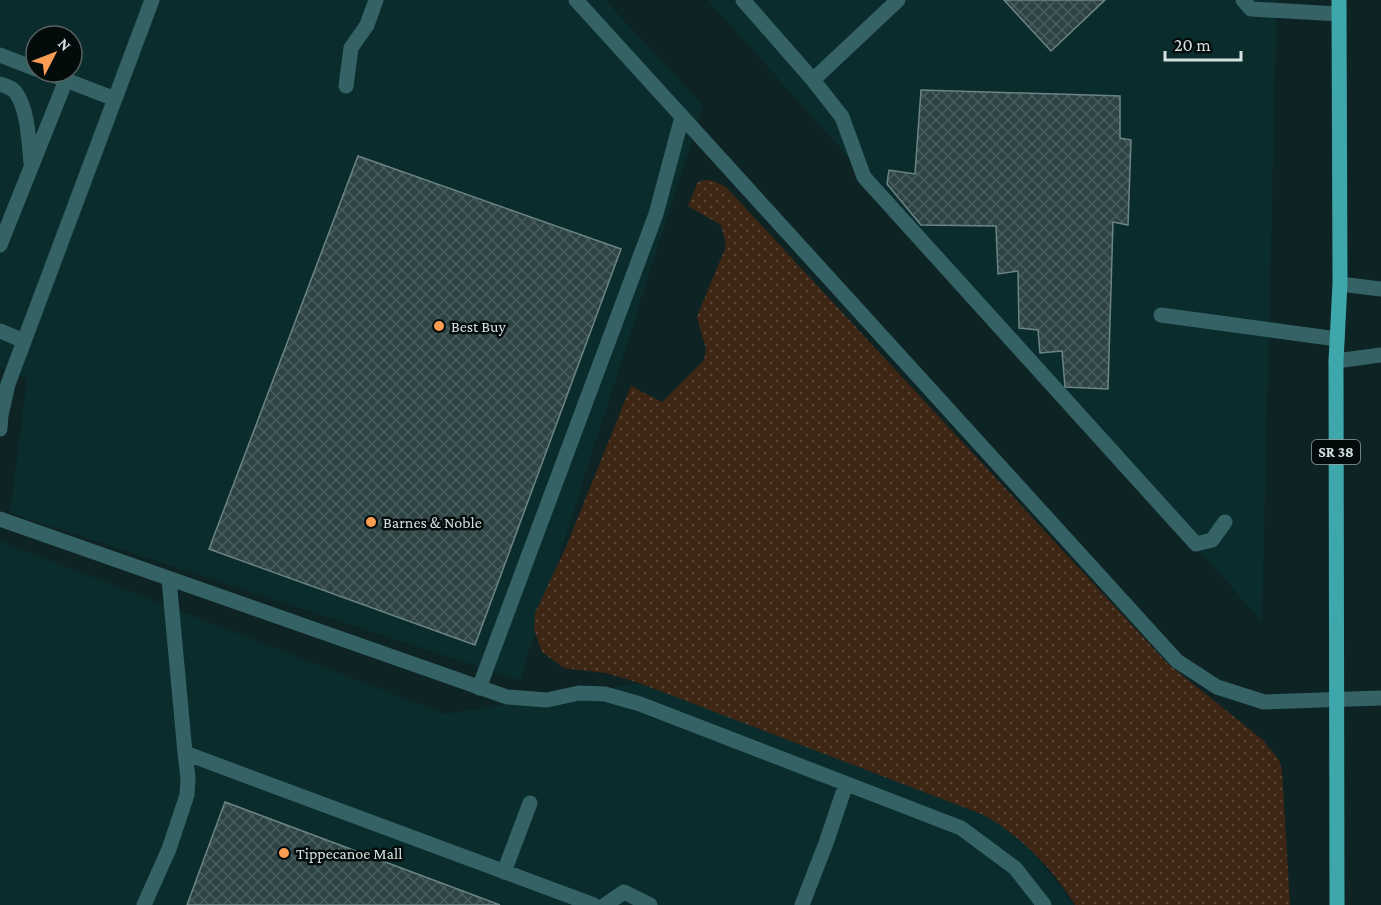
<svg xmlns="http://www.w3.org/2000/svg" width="1381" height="905" font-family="'Crimson Pro',serif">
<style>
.built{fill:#0b2c2d;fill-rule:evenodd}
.grass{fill:url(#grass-dots)}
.building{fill:url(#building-cross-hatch);stroke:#6c8485;stroke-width:1.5}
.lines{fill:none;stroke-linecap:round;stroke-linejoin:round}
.minor{stroke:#356365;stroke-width:15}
.major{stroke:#3da7ac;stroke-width:15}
.poi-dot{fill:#fc9d54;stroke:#040b0b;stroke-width:2}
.labels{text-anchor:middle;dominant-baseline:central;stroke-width:5;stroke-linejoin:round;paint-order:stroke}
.shield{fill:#040b0b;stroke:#96a1a1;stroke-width:1.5}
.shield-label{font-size:15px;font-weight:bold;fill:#d4e1e1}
.poi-label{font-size:16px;fill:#d4e1e1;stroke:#040b0b;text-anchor:start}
</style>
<defs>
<pattern id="grass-dots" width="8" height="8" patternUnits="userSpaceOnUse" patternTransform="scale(1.5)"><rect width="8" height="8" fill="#3e2615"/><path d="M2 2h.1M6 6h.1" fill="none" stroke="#594537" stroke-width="1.8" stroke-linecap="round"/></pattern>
<pattern id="building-cross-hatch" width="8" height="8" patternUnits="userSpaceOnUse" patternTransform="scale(1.5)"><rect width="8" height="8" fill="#2d4344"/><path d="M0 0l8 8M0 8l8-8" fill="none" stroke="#4b5e5f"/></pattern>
</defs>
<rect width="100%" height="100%" fill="#0e2324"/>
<path class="built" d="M0,0H605L703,105L520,680L10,513L27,378L0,367ZM36,36H72V72H36Z
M708,0H1277L1262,621Z
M0,541L445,714L667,679L1001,810L1074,905H0Z"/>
<path class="grass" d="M705,180L713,181L726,187L1168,664L1263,740L1279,760L1282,770L1290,905H1075C1052,867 1022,838 984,815L639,683L606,673L564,668L542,652L534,630L535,613L566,547L631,386L662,402L704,360L706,349L697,317L726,246L721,225L688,206L698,182Z"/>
<path class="building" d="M1004,0H1105L1051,51Z
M921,90L1120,96V138L1131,140L1128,225L1113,222L1108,389L1065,387L1062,351L1040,353L1038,330L1019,328L1018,271L998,274L996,226L921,225L887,184L889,170L915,174Z
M358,156L621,249L475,645L209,549Z
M225,802L500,905H187Z"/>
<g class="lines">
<path class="minor" d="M576,0L1177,661L1217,687L1264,702L1381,698
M743,0L813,80
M898,0L813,80L842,117L864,177L1196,544L1212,540L1225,522
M1243,0L1251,9L1339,14
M0,55L36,69
M45,72L115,99
M0,84C6,86 13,88 16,93C28,109 29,144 31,163
M346,86L351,48L367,25L376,0
M0,245L66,80
M1340,284L1381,289
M1161,315L1337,339
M0,331L24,341
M1336,361L1381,355
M0,429L1,415L8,384L152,0
M0,519L507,697L547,700L579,693L605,694L640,704L961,828L1015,868L1044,905
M169,579L185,753L594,905
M479,688L656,214L682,117
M504,872L530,803
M144,905L169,849L187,795L188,778L185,753
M605,905L624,892L650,905
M802,905L826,843L846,784"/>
<path class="major" d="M1337,905L1336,361L1340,284L1339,0"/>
</g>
<g class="poi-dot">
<circle cx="439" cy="326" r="6"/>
<circle cx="371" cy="522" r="6"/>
<circle cx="284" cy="853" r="6"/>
</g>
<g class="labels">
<rect class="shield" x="1312" y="440" width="48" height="24" rx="4.5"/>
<g class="shield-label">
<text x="1336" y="452">SR 38</text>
</g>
<g class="poi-label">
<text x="451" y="326">Best Buy</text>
<text x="383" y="522">Barnes &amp; Noble</text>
<text x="296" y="853">Tippecanoe Mall</text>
</g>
</g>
<g transform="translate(54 54) rotate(48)"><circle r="28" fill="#040b0b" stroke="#576161" stroke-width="1.5"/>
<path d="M0-4.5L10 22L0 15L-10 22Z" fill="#fc9d54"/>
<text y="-9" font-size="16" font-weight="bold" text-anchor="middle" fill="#d4e1e1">N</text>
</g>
<path d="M1165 51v9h76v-9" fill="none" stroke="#d4e1e1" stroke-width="3"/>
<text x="1174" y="51" font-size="18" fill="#d4e1e1" stroke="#040b0b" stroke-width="4.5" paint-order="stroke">20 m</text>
</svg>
